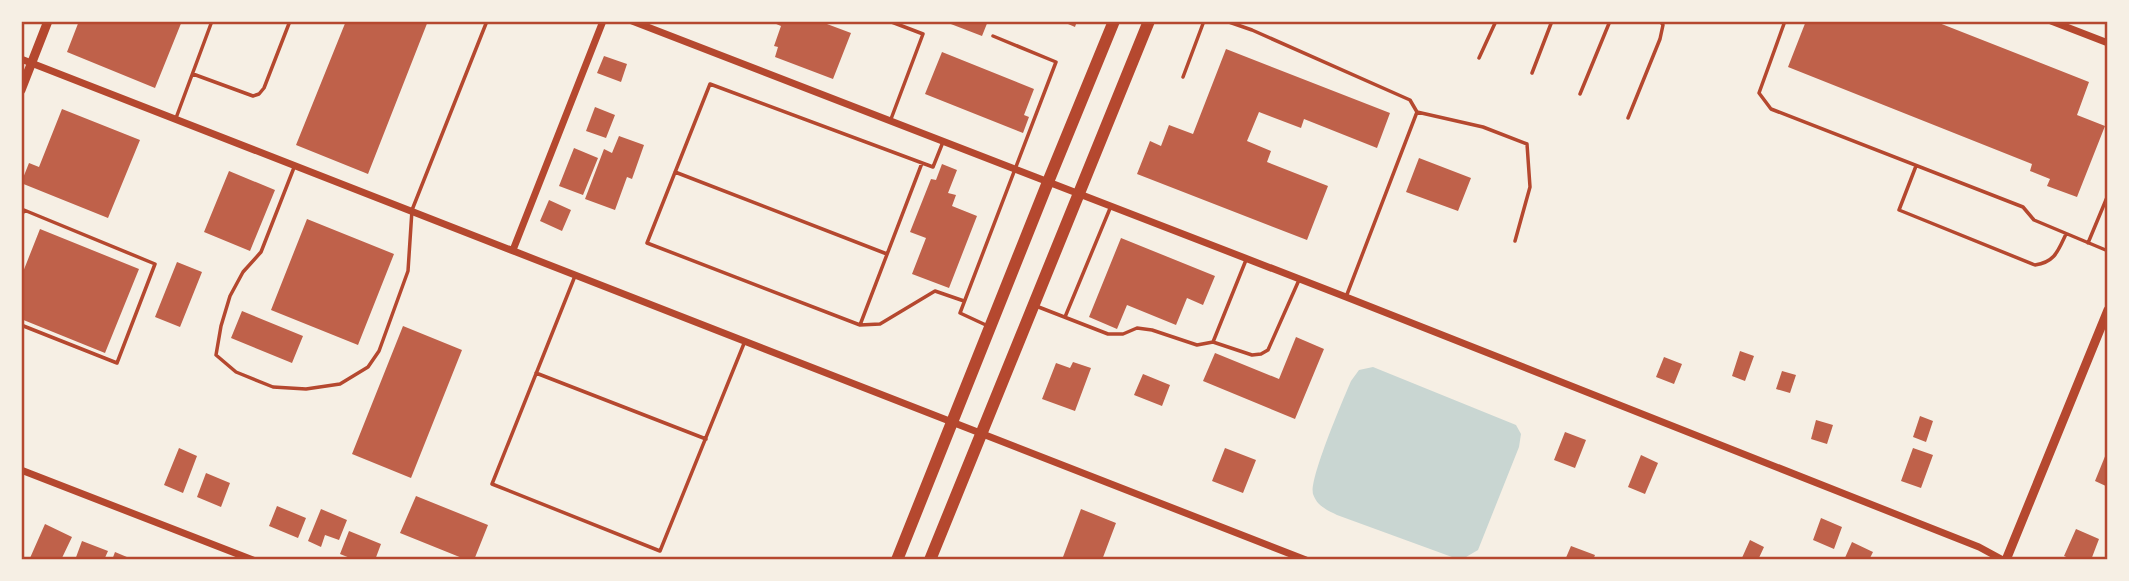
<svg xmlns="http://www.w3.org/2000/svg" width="2129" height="581" font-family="Manrope,sans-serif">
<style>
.water{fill:#c9d6d2}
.building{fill:#bf614a}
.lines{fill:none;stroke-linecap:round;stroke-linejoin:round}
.service{stroke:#b5482f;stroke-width:3.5}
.minor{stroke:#b5482f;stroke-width:7}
.tertiary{stroke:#b5482f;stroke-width:9}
.primary{stroke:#b5482f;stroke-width:12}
.neatline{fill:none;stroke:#b5482f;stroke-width:2.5}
</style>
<rect width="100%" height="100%" fill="#f6efe4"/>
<path class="water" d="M1373,367L1516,425L1521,434L1519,447L1478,550L1466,557H1452L1337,515C1327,510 1317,506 1313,494C1309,479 1343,400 1351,381L1359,370Z"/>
<path class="building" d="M79,21H182L155,88L67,52Z
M346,21H428L368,174L296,145Z
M769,21H819L851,33L833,79L775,57L778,47L774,46L781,26Z
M943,21H988L982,36Z
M1061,21H1077L1075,27Z
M1806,21H1934L2089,82L2077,115L2105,126L2077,197L2047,186L2050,179L2030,171L2032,164L1788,67Z
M1226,49L1390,113L1377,148L1304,119L1301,128L1259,112L1247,141L1271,151L1267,162L1328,186L1307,240L1137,174L1150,141L1161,146L1169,125L1193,134Z
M942,52L1034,89L1024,115L1029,117L1023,133L925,94Z
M604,56L627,64L621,82L597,73Z
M595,107L615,115L606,138L586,131Z
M62,109L140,140L108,218L21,183L29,163L39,167Z
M619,136L644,145L632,179L627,177L615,210L585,199L604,149L612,153Z
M574,148L598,158L583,195L559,186Z
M1419,158L1471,178L1458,211L1406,192Z
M942,164L957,170L948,193L956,195L952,206L977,216L949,288L912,274L926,238L910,232L931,179L936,180Z
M229,171L275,190L250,251L204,232Z
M549,200L571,210L562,231L540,221Z
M307,219L394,254L358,345L271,310Z
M40,229L139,269L105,353L21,319V277Z
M1121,238L1215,276L1203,305L1187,298L1176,325L1127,305L1117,329L1089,317Z
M177,262L202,272L180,327L155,317Z
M242,311L303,336L292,363L231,338Z
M403,326L462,350L411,478L352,454Z
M1296,337L1324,349L1295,419L1203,381L1215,353L1279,379Z
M1740,351L1754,356L1745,381L1732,376Z
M1664,357L1682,364L1674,384L1656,377Z
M1073,362L1091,368L1075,411L1042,399L1056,363L1070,368Z
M1782,371L1796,375L1790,393L1776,389Z
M1143,374L1170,385L1162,406L1134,395Z
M1920,416L1933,421L1926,442L1913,437Z
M1816,420L1833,425L1827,444L1811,439Z
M1565,432L1586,440L1575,468L1554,460Z
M179,448L197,456L183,493L164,485Z
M1225,448L1256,460L1243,493L1212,481Z
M1913,448L1933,455L1921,488L1901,481Z
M2108,449V487L2095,481Z
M1641,455L1658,463L1645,494L1628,487Z
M206,473L230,483L221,507L197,497Z
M416,496L488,525L474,560H467L400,533Z
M277,506L306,518L298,538L269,526Z
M321,509L347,520L339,540L325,535L321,547L308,541Z
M1081,509L1116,523L1102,560H1070L1063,557Z
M1821,518L1842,527L1834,549L1813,540Z
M45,524L72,537L61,560L30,558Z
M2076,529L2099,539L2091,560H2073L2064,556Z
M349,531L381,544L375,560H355L340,554Z
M1750,540L1764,547L1758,560H1741Z
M82,541L108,551L104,560H75Z
M1852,542L1873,552L1869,560H1844Z
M1571,546L1595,555L1593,560H1565Z
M115,552L134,560H112Z"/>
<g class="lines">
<path class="service" d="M889,21L923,34L891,119
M1226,21L1252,30L1410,100L1417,112L1346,297
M1785,21L1759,93L1771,109L2023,207L2034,220L2108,251
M1479,58L1496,21
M1532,73L1552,21
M193,74L253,96L259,94L264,88L290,21
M1183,77L1204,21
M1580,94L1610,21
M1417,112L1483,127L1527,144L1530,187L1515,241
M176,118L212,21
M1628,118L1660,39L1663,25L1660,21
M943,142L933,167L710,84L647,243L860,325L880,324L935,291L964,301
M295,165L261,252L243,272L230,296L221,326L216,355L236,372L273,387L306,389L340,384L368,367L379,351L408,271L412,210L487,21
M1916,166L1899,210L2035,265C2055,262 2058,251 2066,234
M675,172L887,254
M21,217L24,210L155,264L117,363L21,325
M2088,243L2108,195
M575,276L492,484L660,551L745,341
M1036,306L1108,334H1123L1137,328L1152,330L1197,345L1213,342L1252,355L1261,354L1268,350L1299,280
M1065,317L1111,206
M860,325L922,163
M988,326L960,313L1056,62L993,36
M1213,342L1246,260
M536,373L706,439"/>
<path class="minor" d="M632,21L1346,297L1979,547L2003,560
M2051,21L2108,43
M21,59L1306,560
M513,250L603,21
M21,470L253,560"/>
<path class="tertiary" d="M21,90L48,21
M2006,560L2108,310"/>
<path class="primary" d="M897,560L1048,182L1114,21
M930,560L1149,21"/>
</g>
<rect width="2129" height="581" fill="none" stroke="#f6efe4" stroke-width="46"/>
<rect x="23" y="23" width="2083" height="535" class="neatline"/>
</svg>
